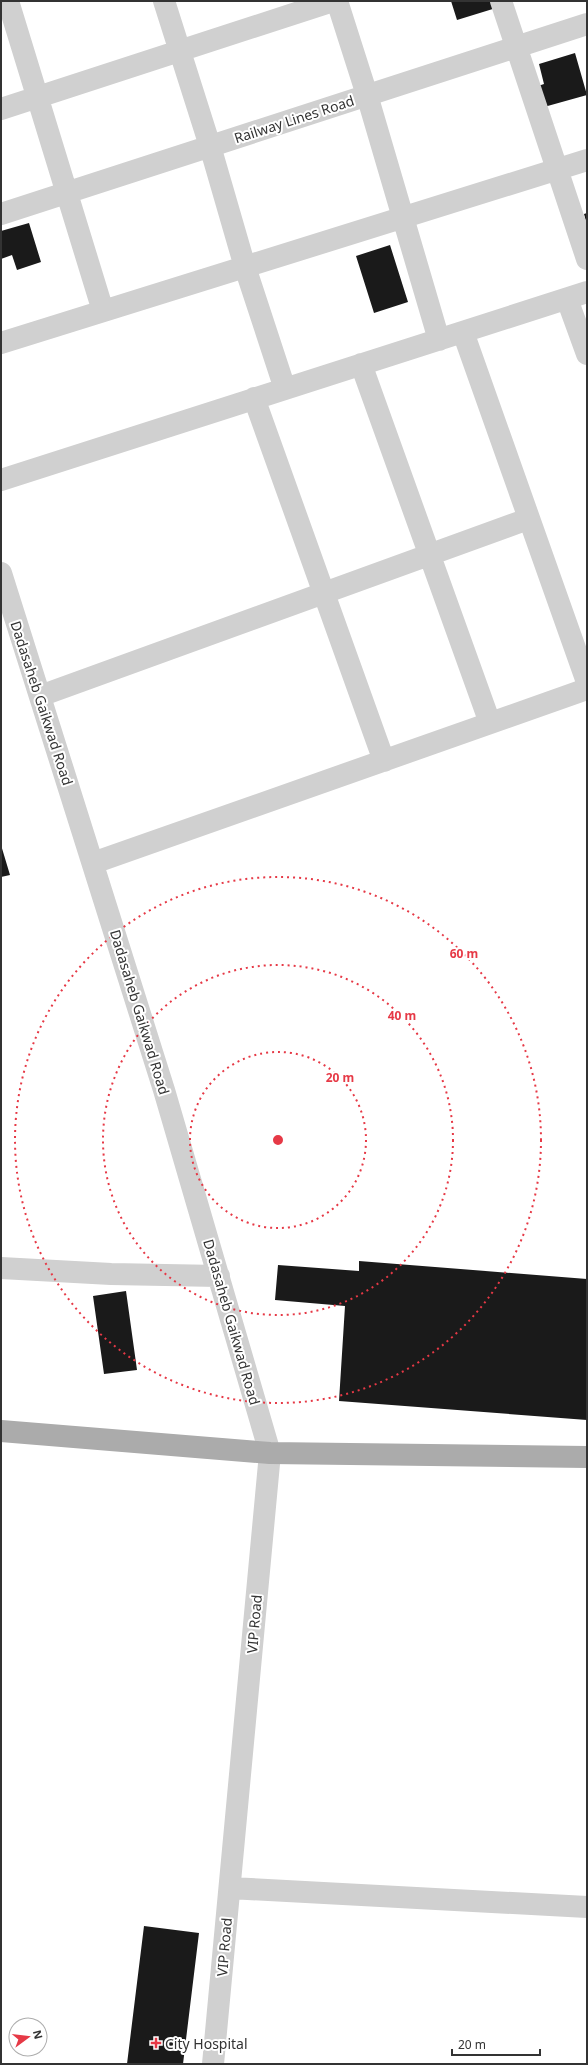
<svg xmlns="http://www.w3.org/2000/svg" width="588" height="2065" font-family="'Noto Sans',sans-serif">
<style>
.building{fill:#1a1a1a}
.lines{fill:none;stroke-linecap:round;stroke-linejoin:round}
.minor{stroke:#d0d0d0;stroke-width:22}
.major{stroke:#ababab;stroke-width:22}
.ring{fill:none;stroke:#e63946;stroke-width:2;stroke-dasharray:2 4}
.poi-dot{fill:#e63946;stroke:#fff;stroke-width:1.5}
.labels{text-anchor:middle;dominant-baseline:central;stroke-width:4;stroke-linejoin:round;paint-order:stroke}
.street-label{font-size:14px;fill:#333;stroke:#fff}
.poi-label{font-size:14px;fill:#333;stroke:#fff;text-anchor:start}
.centre{fill:#e63946;stroke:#fff;stroke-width:2}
.ring-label{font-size:12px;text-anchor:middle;font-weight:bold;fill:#e63946;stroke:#fff;stroke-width:4;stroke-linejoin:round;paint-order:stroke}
</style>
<rect width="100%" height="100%" fill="#fff"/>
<path class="building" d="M451,1H494L496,8L457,20Z
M575,53L587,95L544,107L538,86L544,84L539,64Z
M587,213V225L584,214Z
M29,223L41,262L17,270L12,255L1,259V231Z
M390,245L408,302L374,313L356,256Z
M1,845L10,875L1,877Z
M359,1261L587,1279V1420L339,1401L345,1306L275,1300L278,1265L359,1271Z
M126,1291L137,1370L104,1374L93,1296Z
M144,1926L199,1933L183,2064H127Z"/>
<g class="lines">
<path class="minor" d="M8,1L103,311
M164,1L210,146L245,267L285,389
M337,1L367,95L439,340
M501,1L587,259
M1,109L333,1
M1,214L587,24
M567,299L587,354
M463,332L587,682
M1,343L587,160
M361,364L490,723
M254,398L384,761
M1,480L587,292
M1,573L164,1090L270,1453L213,2064
M40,696L528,519
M93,863L587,689
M1,1268L111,1274L219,1276
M230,1888L587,1907"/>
<path class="major" d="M1,1431L270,1453L587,1457"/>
</g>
<g class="ring">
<circle cx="278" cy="1140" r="88"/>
<circle cx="278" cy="1140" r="175"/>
<circle cx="278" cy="1140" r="263"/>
</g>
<path class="poi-dot" d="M154 2037h4v4h4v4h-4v4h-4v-4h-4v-4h4z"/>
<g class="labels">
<g class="street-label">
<text transform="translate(294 119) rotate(-18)">Railway Lines Road</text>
<text transform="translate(42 703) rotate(72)">Dadasaheb Gaikwad Road</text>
<text transform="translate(140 1012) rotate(73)">Dadasaheb Gaikwad Road</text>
<text transform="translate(232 1322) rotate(74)">Dadasaheb Gaikwad Road</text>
<text transform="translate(254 1624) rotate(-85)">VIP Road</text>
<text transform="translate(224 1947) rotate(-85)">VIP Road</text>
</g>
<g class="poi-label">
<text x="165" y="2043">City Hospital</text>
</g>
</g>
<circle cx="278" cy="1140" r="6" class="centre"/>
<g class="ring-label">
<text x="464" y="958">60 m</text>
<text x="402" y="1020">40 m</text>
<text x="340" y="1082">20 m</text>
</g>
<rect width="588" height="2065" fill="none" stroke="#333333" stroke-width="4"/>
<g transform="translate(28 2037) rotate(75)"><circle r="19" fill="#ffffff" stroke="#adadad"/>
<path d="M0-3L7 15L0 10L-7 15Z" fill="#e63946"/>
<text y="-6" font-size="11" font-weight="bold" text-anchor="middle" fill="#333333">N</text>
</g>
<path d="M452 2049v6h88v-6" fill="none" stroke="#333333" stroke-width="2"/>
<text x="458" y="2049" font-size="12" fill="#333333" stroke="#ffffff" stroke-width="3" paint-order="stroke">20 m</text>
</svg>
